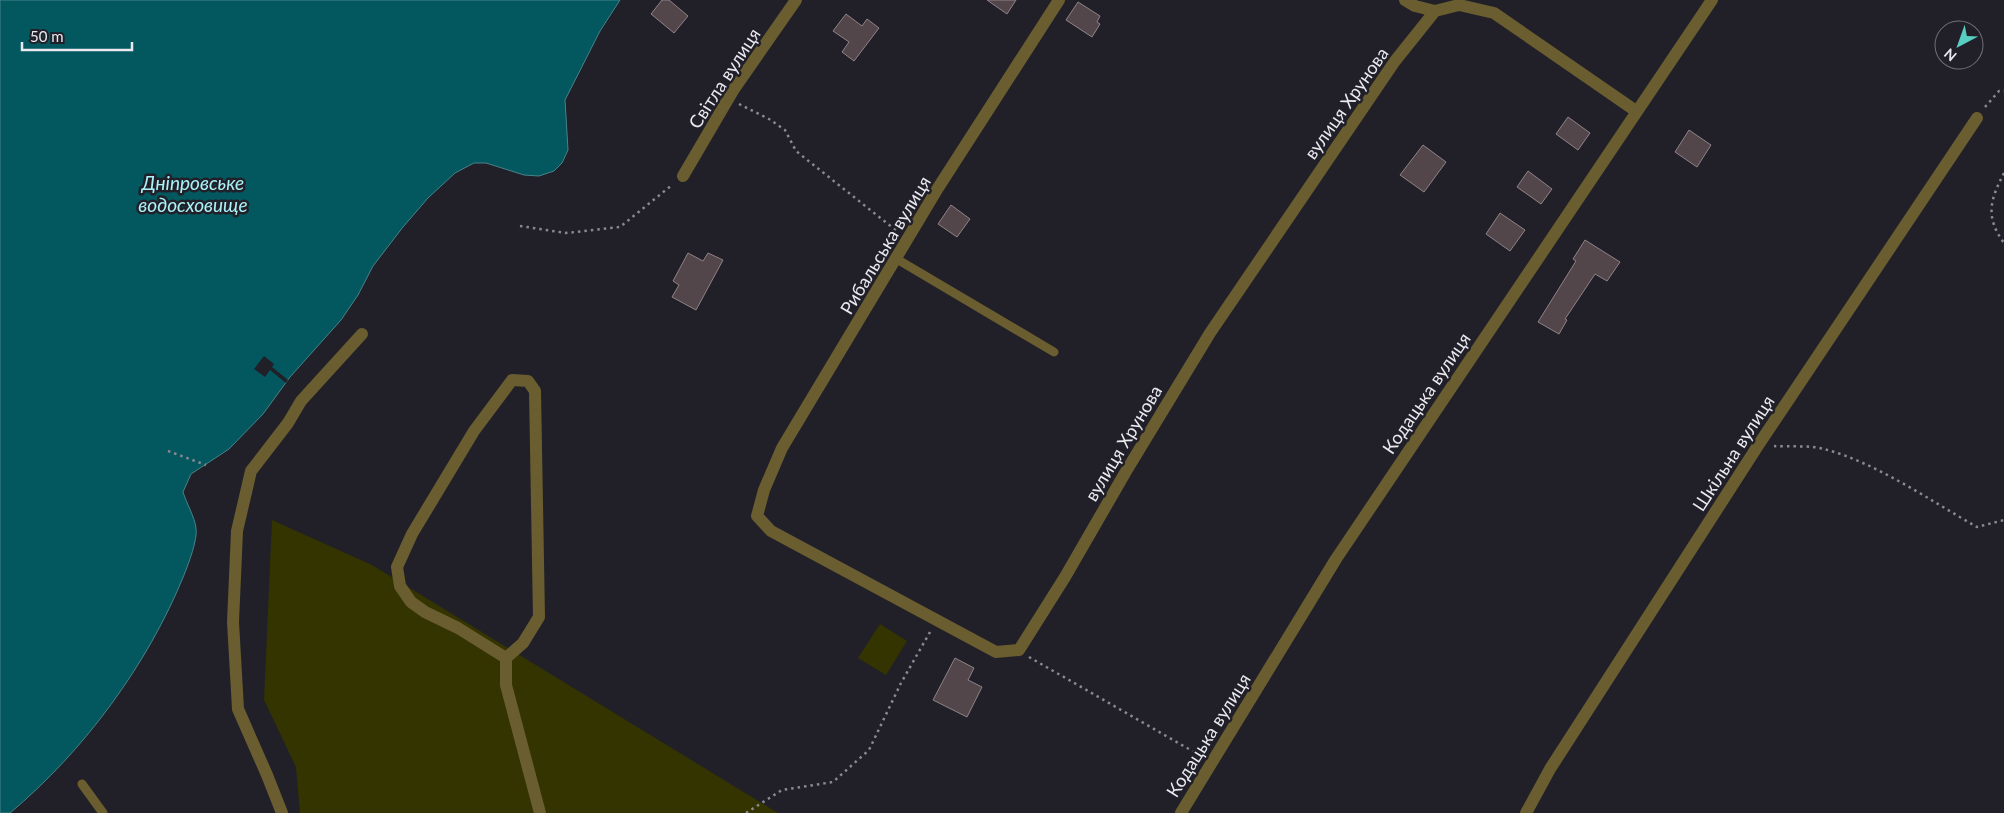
<svg xmlns="http://www.w3.org/2000/svg" width="2004" height="813" font-family="Lato,sans-serif">
<style>
.green{fill:#343401}
.water{fill:#03575e;stroke:#48838a}
.pier{fill:#212029}
.building{fill:#52464b;stroke:#8f8387}
.lines{fill:none;stroke-linecap:round;stroke-linejoin:round}
.path{stroke:#8a8991;stroke-width:2.5;stroke-dasharray:2.5 4;stroke-linecap:butt}
.service{stroke:#6a5d2f;stroke-width:9}
.minor{stroke:#6a5d2f;stroke-width:12}
.labels{text-anchor:middle;dominant-baseline:central;stroke-width:5;stroke-linejoin:round;paint-order:stroke}
.street-label{font-size:18px;fill:#eae9f0;stroke:#212029}
.water-label{font-size:19px;font-style:italic;fill:#aaf1f8;stroke:#212029}
</style>
<rect width="100%" height="100%" fill="#212029"/>
<path class="green" d="M272,520L372,565L778,813H300L296,767L264,700Z
M880,624L907,641L886,675L858,658Z"/>
<path class="water" d="M0,0H620L600,31L565,100L568,150L562,163L554,171L539,176L524,175L486,163H474L455,173L428,198L403,227L373,266L358,295L341,320L290,377L263,414L229,449L191,474L183,492C186,502 195,518 196,528C198,539 188,565 184,575C148,664 84,751 10,813H0Z"/>
<path class="pier" d="M264,356L274,364L272,367L288,380L286,383L270,370L265,377L254,369Z"/>
<path class="building" d="M662,0H669L688,16L674,33L651,14Z
M987,0H1016L1007,14Z
M1078,2L1100,16L1097,22L1100,24L1092,37L1066,20Z
M846,14L862,26L867,19L879,28L854,61L842,52L849,42L833,31Z
M1568,117L1590,133L1578,150L1556,134Z
M1689,130L1711,145L1697,167L1675,152Z
M1423,145L1446,162L1424,192L1400,175Z
M1528,171L1552,189L1541,204L1517,187Z
M951,205L970,219L957,237L938,224Z
M1500,213L1525,230L1510,251L1486,234Z
M1585,240L1620,262L1607,281L1595,274L1565,319L1567,320L1559,334L1538,322L1576,261L1573,259Z
M688,253L703,261L708,253L723,260L696,310L672,297L679,285L673,281Z
M955,658L974,668L968,680L982,687L967,717L933,700Z"/>
<g class="lines">
<path class="path" d="M739,104L769,119L785,130L796,151L898,232
M1985,107L1999,91H2004
M2004,173C1990,200 1985,217 2004,243
M520,226L566,233L620,227L672,185
M1774,446C1788,447 1811,445 1824,449C1875,462 1931,501 1977,527L2004,520
M168,451L206,465
M1029,657L1201,756
M746,813L782,790L833,782L869,750L901,683L930,632"/>
<path class="service" d="M895,258L1054,352
M82,784L103,813"/>
<path class="minor" d="M1059,0L938,188L782,448L764,490L757,516L771,531L996,652L1019,650L1065,577L1125,473L1210,333L1395,61L1435,11
M1405,0L1415,6L1435,11
M1435,11L1459,5L1494,13L1636,111
M683,176L734,89L796,0
M506,658L458,628L425,612L411,602L400,586L397,567L412,534L474,431L512,380L528,381L535,391L539,617L523,643L506,658V685L540,813
M282,813L267,775L238,709L233,622L237,531L251,471L288,423L301,401L362,334
M1181,813L1336,559L1712,0
M1526,813L1550,769L1759,444L1977,118"/>
</g>
<g class="labels">
<g class="street-label">
<text transform="translate(724 78) rotate(-57)">Світла вулиця</text>
<text transform="translate(1346 103) rotate(-55)">вулиця Хрунова</text>
<text transform="translate(885 245) rotate(-59)">Рибальська вулиця</text>
<text transform="translate(1426 393) rotate(-56)">Кодацька вулиця</text>
<text transform="translate(1123 443) rotate(-59)">вулиця Хрунова</text>
<text transform="translate(1733 453) rotate(-57)">Шкільна вулиця</text>
<text transform="translate(1208 735) rotate(-58)">Кодацька вулиця</text>
</g>
<g class="water-label">
<text x="193" y="182">Дніпровське<tspan x="193" dy="22">водосховище</tspan></text>
</g>
</g>
<g transform="translate(1959 45) rotate(221)"><circle r="24" fill="#212029" stroke="#717079"/>
<path d="M0-4L9 19L0 12L-9 19Z" fill="#57cec1"/>
<text y="-8" font-size="14" font-weight="bold" text-anchor="middle" fill="#eae9f0">N</text>
</g>
<path d="M22 42v8h110v-8" fill="none" stroke="#eae9f0" stroke-width="2.5"/>
<text x="30" y="42" font-size="15" fill="#eae9f0" stroke="#212029" stroke-width="4" paint-order="stroke">50 m</text>
</svg>
